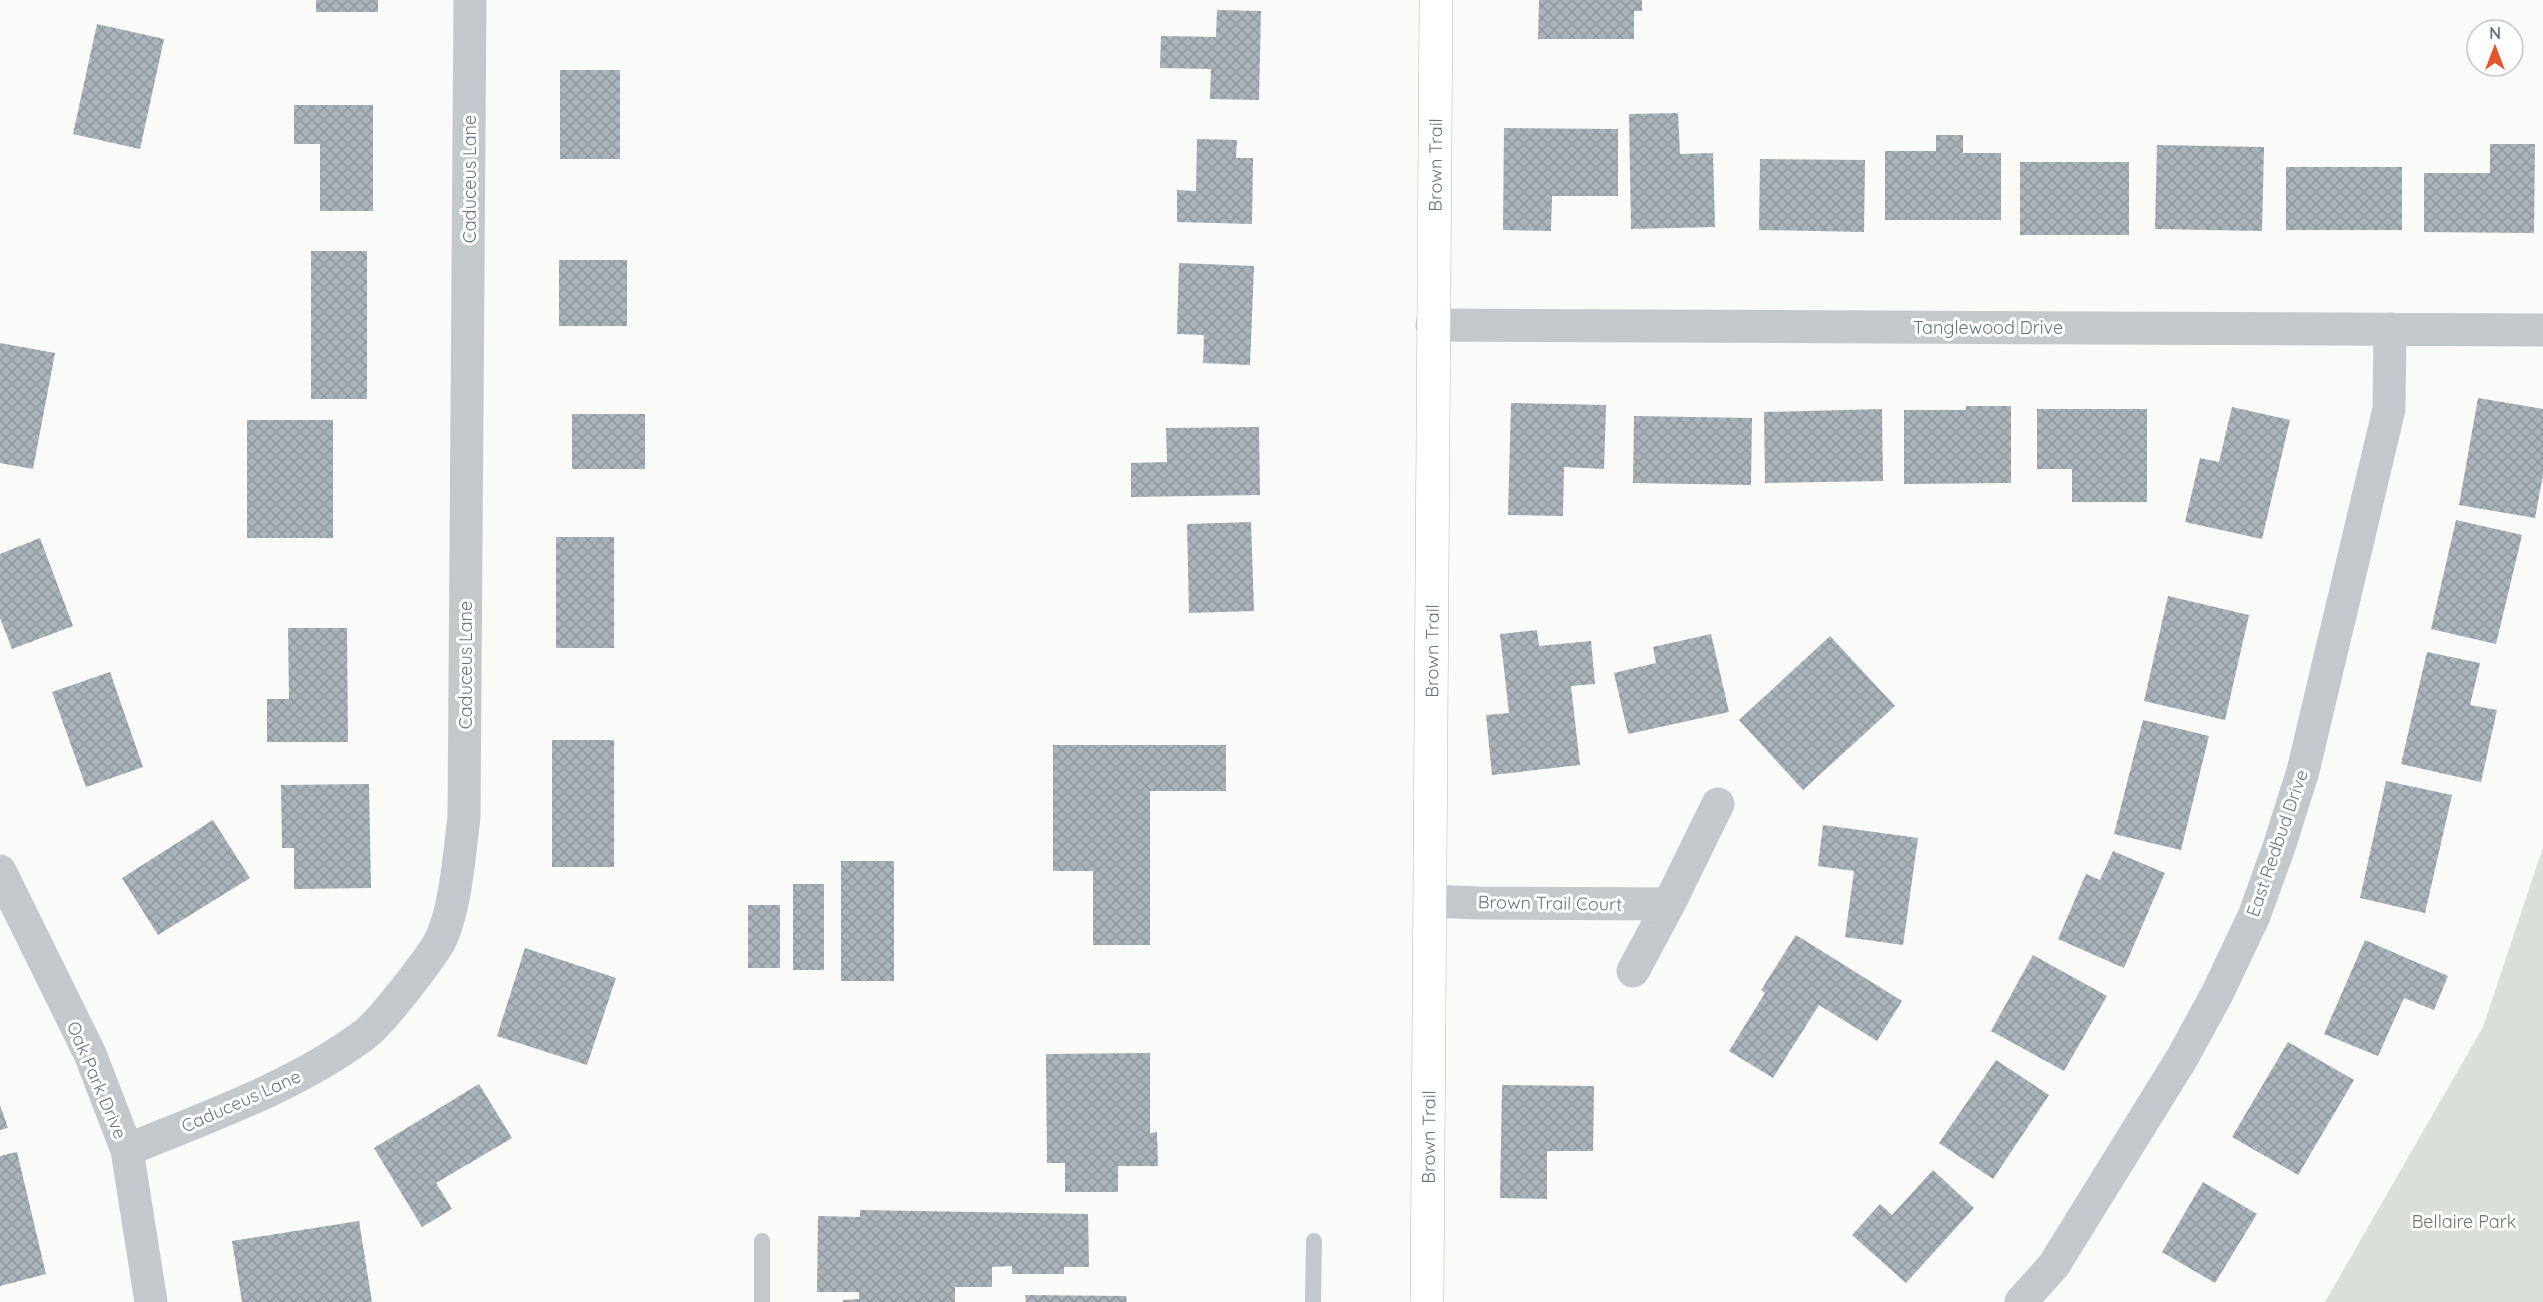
<svg xmlns="http://www.w3.org/2000/svg" width="2543" height="1302" font-family="Quicksand,sans-serif">
<style>
.park{fill:#dadfd7}
.building{fill:url(#building-cross-hatch)}
.lines{fill:none;stroke-linecap:round;stroke-linejoin:round}
.secondary-casing{stroke:#b3babf;stroke-width:34}
.service{stroke:#c3c8cc;stroke-width:16}
.minor{stroke:#c3c8cc;stroke-width:33}
.secondary{stroke:#fff;stroke-width:33}
.labels{text-anchor:middle;dominant-baseline:central;stroke-width:6;stroke-linejoin:round;paint-order:stroke}
.street-label{font-size:18px;fill:#657683;stroke:#fff}
.park-label{font-size:18px;fill:#687a64;stroke:#fff}
</style>
<defs>
<pattern id="building-cross-hatch" width="8" height="8" patternUnits="userSpaceOnUse" patternTransform="scale(1.5)"><rect width="8" height="8" fill="#aab3b9"/><path d="M0 0l8 8M0 8l8-8" fill="none" stroke="#8e969c"/></pattern>
</defs>
<rect width="100%" height="100%" fill="#fafaf8"/>
<path class="park" d="M2543,847V1302H2325L2483,1027Z"/>
<path class="building" d="M316,0H378V12H316Z
M1539,0H1642V11H1634V39H1538Z
M1217,10L1261,11L1259,100L1210,99L1211,69L1160,68L1161,36L1216,37Z
M97,24L164,39L140,149L73,134Z
M560,70H620V159H560Z
M294,105H373V211H320V144H294Z
M1678,113L1680,154L1713,153L1715,227L1631,229L1629,114Z
M1504,128L1618,129V196H1552L1551,231L1503,230Z
M1936,135H1963V153H2001V220H1885V151H1936Z
M1197,139L1237,140L1236,158H1253L1252,224L1177,222V190L1196,191Z
M2490,144H2535L2534,233L2424,232V173H2490Z
M2157,145L2264,147L2262,231L2155,229Z
M1760,159L1865,160L1864,232L1759,230Z
M2020,162H2129V235H2020Z
M2286,167H2402V230H2286Z
M311,251H367V399H311Z
M559,260H627V326H559Z
M1179,263L1254,266L1250,365L1203,363L1204,335L1177,334Z
M0,343L55,353L33,469L0,463Z
M2478,398L2543,409V475L2535,518L2459,505Z
M1511,403L1606,405L1604,469L1564,467L1563,516L1508,515Z
M1966,406H2011V483L1904,484V410H1966Z
M2232,407L2290,420L2262,539L2185,522L2200,458L2219,462Z
M1882,409L1883,481L1765,483L1764,412Z
M2037,409H2147V502H2072V469H2037Z
M572,414H645V469H572Z
M1634,416L1752,418L1751,485L1633,483Z
M247,420H333V538H247Z
M1259,427L1260,495L1131,497V463L1167,462L1166,428Z
M2456,520L2522,535L2496,644L2431,629Z
M1251,522L1254,611L1189,613L1187,524Z
M556,537H614V648H556Z
M40,538L73,626L12,649L0,618V554Z
M2168,596L2249,615L2225,720L2144,701Z
M288,628H347L348,742H267V699H289Z
M1537,630L1539,646L1591,641L1595,684L1571,686L1580,765L1492,775L1486,715L1509,713L1500,634Z
M1711,634L1729,712L1628,734L1614,673L1656,663L1653,647Z
M1830,636L1895,706L1803,790L1739,720Z
M2427,652L2480,663L2470,705L2497,710L2481,782L2401,764Z
M110,672L143,767L86,787L52,692Z
M2143,720L2209,736L2181,850L2114,834Z
M552,740H614V867H552Z
M1053,745H1226V791H1150V945H1093V871H1053Z
M2386,781L2452,795L2425,913L2360,898Z
M369,784L371,888L294,889V848H282L281,785Z
M213,820L250,878L158,935L122,878Z
M1823,825L1918,838L1903,945L1845,937L1854,871L1818,866Z
M2113,851L2165,873L2124,968L2058,939L2086,874L2100,880Z
M841,861H894V981H841Z
M793,884H824V970H793Z
M748,905H780V968H748Z
M1796,935L1902,1001L1877,1041L1819,1005L1773,1078L1729,1051L1765,993L1761,990Z
M2365,940L2448,976L2434,1010L2404,998L2378,1056L2324,1034Z
M525,948L616,978L587,1065L497,1036Z
M2033,955L2107,996L2064,1071L1991,1031Z
M2288,1042L2354,1080L2298,1175L2232,1137Z
M1150,1053V1133L1157,1132L1158,1166H1118V1192H1065V1163H1047L1046,1054Z
M1996,1060L2049,1095L1993,1179L1939,1143Z
M479,1084L512,1138L436,1183L452,1209L422,1227L374,1148Z
M1502,1085L1594,1086L1593,1151H1547V1199L1500,1198Z
M0,1105L8,1128L0,1130Z
M17,1152L46,1274L0,1286V1156Z
M1933,1170L1974,1208L1906,1283L1852,1235L1880,1204L1892,1215Z
M2203,1182L2257,1214L2215,1283L2162,1252Z
M860,1210L1088,1214L1089,1267H1064V1274H1012V1266L992,1267V1287H955V1302H843V1300L859,1299V1292H817L818,1216L860,1217Z
M359,1221L372,1302H242L232,1241Z
M1025,1295L1126,1296L1127,1302H1026Z"/>
<g class="lines">
<g class="secondary-casing">
<g id="secondary">
<path id="s1" d="M1427,1302L1436,0"/>
</g>
</g>
<path class="service" d="M762,1302V1241
M1313,1302L1314,1241"/>
<path class="minor" d="M1432,325L2543,330
M0,871L90,1054L127,1150L151,1302
M1431,901L1479,903L1669,904L1718,804
M1633,971L1669,904
M127,1150C207,1117 294,1087 364,1035C381,1023 428,961 439,943C456,910 459,854 464,818L470,0
M2021,1302L2054,1265L2182,1058L2217,994L2254,916L2279,847L2303,771L2389,409L2390,329"/>
<use href="#secondary" class="secondary"/>
</g>
<g class="labels">
<g class="street-label">
<text stroke="none"><textPath href="#s1" startOffset="1137">Brown Trail</textPath></text>
<text transform="translate(469 179) rotate(-90)">Caduceus Lane</text>
<text x="1988" y="327">Tanglewood Drive</text>
<text stroke="none"><textPath href="#s1" startOffset="651">Brown Trail</textPath></text>
<text transform="translate(465 665) rotate(-90)">Caduceus Lane</text>
<text transform="translate(2277 843) rotate(-71)">East Redbud Drive</text>
<text transform="translate(1550 903) rotate(1)">Brown Trail Court</text>
<text transform="translate(97 1080) rotate(67)">Oak Park Drive</text>
<text transform="translate(241 1101) rotate(-24)">Caduceus Lane</text>
<text stroke="none"><textPath href="#s1" startOffset="165">Brown Trail</textPath></text>
</g>
<g class="park-label">
<text x="2464" y="1221">Bellaire Park</text>
</g>
</g>
<g transform="translate(2495 48)"><circle r="28" fill="#ffffff" stroke="#c1c8cd" stroke-width="1.5"/>
<path d="M0-4.5L10 22L0 15L-10 22Z" fill="#e4572e"/>
<text y="-9" font-size="16" font-weight="bold" text-anchor="middle" fill="#657683">N</text>
</g>
</svg>
